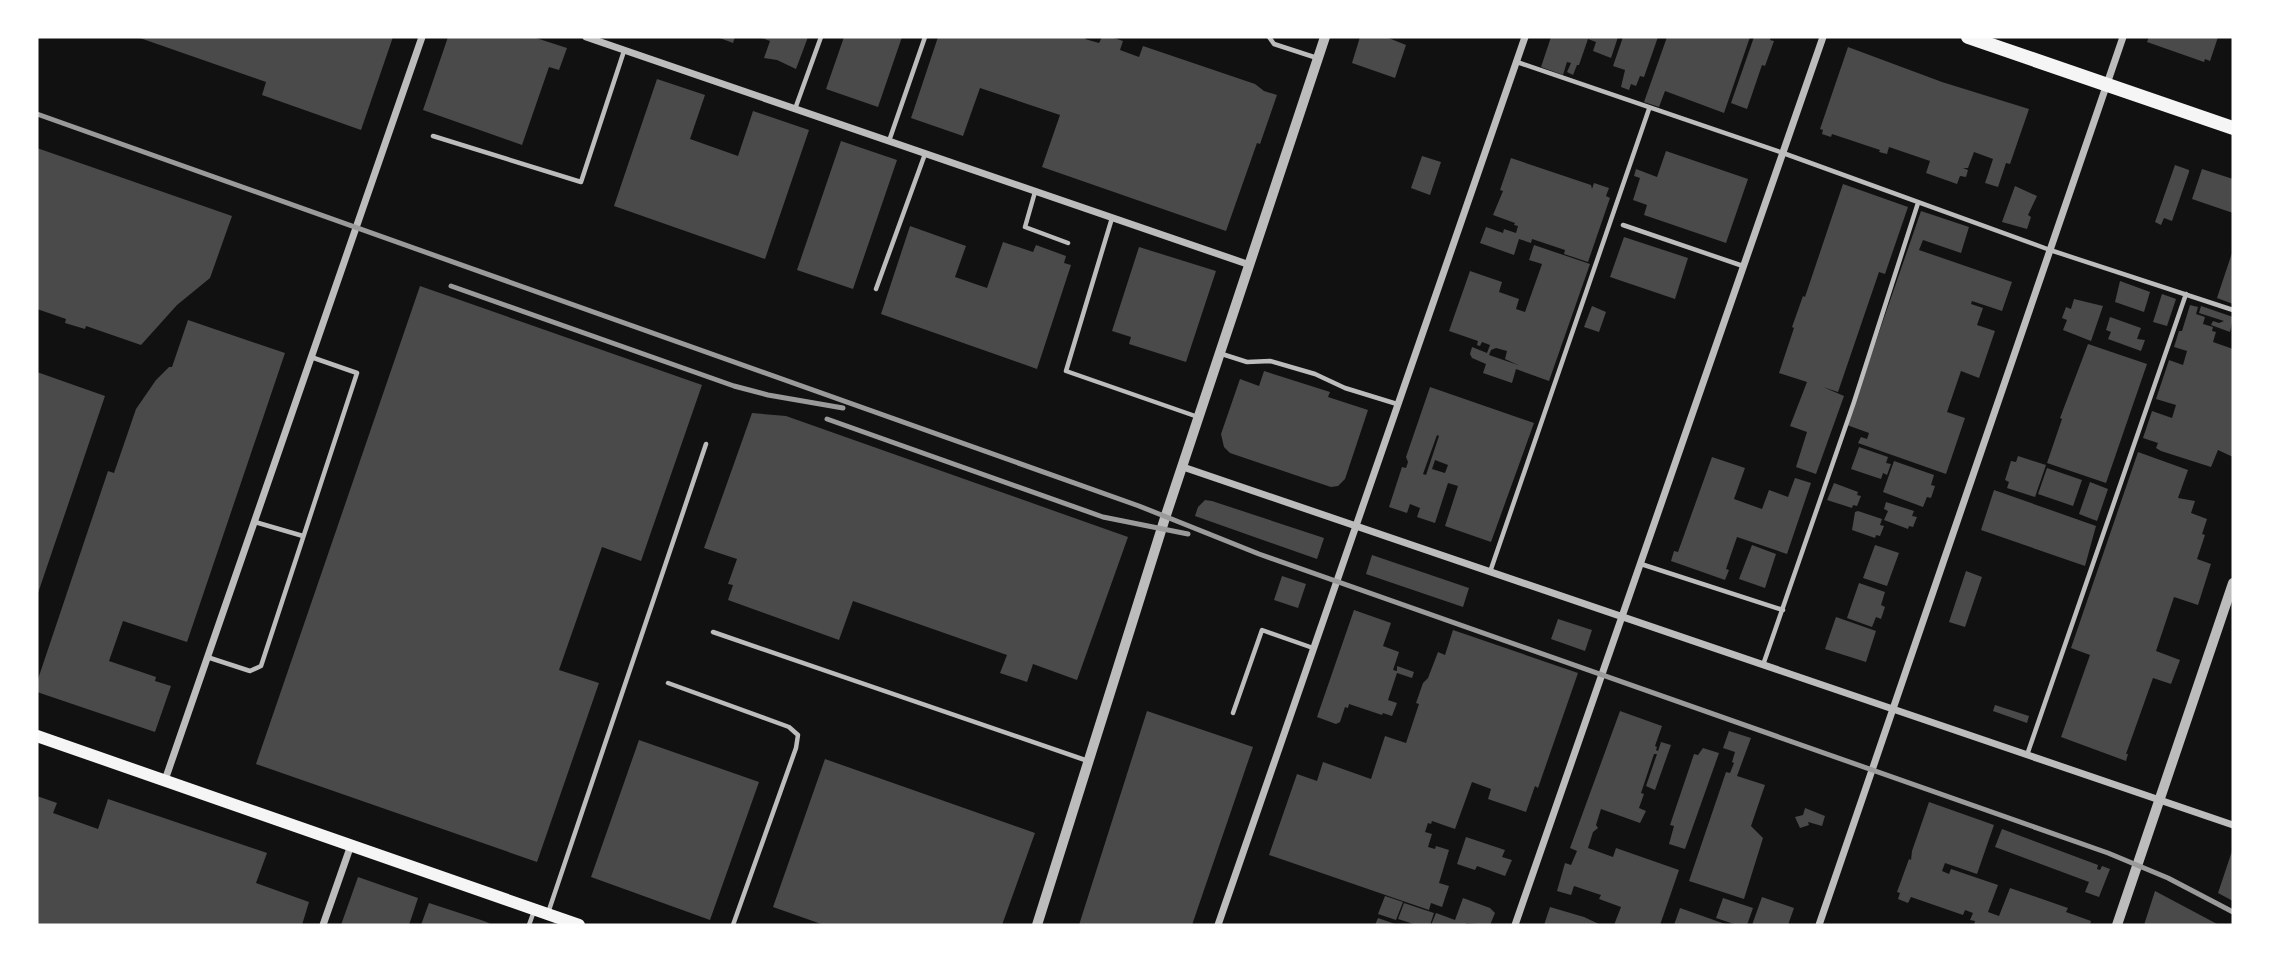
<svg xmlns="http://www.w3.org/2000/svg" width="2270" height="962" font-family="Ubuntu,sans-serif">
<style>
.building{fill:#4a4a4a;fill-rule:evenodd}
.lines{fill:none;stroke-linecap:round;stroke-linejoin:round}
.service{stroke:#bcbcbc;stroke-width:4.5}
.minor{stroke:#bcbcbc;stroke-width:7}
.tertiary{stroke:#bcbcbc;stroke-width:10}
.secondary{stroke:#f5f5f5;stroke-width:12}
.primary{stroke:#f5f5f5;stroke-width:14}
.rail{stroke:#9a9a9a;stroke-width:5}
</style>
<rect width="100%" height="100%" fill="#111"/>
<path class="building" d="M137,37H393L361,130L262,95L266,82Z
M448,37H533L567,48L559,70L549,67L522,145L423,110Z
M717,37H735L733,43Z
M759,37H808L796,69L777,60L764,58L770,41Z
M844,37H902L878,107L826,89Z
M938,37H1086L1085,39L1099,43L1102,37H1111L1123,41L1120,50L1139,57L1143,46L1255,84L1264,91L1277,95L1260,144L1257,143L1226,231L1042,167L1060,115L980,88L963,136L911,118Z
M1360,37H1386L1406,45L1395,78L1352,63Z
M1551,37H1618L1611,58L1593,51L1596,42L1588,39L1579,65H1577L1573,75L1567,72L1571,63L1567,62L1563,75L1541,67Z
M1623,37H1658L1644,77L1640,76L1636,86L1631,84L1629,90L1621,87L1625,70L1613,66Z
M1667,37H1750L1724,113L1665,91L1659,107L1644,102Z
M1754,37H1771L1770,40L1774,41L1765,66L1762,65L1747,109L1731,103Z
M2149,37H2218L2210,61L2205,59L2204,62L2147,42Z
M1848,47L1942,82L2029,109L2010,164L2006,163L1998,187L1985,183L1993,159L1974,152L1968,168H1963L1968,170L1966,177L1960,176L1957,184L1926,173L1930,161L1889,147L1887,154L1879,152L1880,150L1832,134L1831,137L1822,134L1823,130L1820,129Z
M657,79L705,95L690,139L738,156L753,111L809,130L765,259L614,206Z
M841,141L897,160L853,289L797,270Z
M37,148L232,216L210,278L177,305L141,345L86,326L85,329L65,323L66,319L37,309Z
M1666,151L1748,179L1726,243L1644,215L1647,205L1633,200L1640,178L1634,176L1636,169L1657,177Z
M1422,156L1441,162L1430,195L1411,188Z
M1511,158L1591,185L1592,189L1594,183L1609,188L1606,196L1610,198L1588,262L1564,254L1565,250L1532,239L1531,243L1519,239L1514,255L1480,243L1486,227L1503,233L1504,229L1516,233L1518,226L1514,225L1515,223L1493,215L1503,191L1500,190Z
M2175,165L2189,170V172L2172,221L2164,218L2161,225L2155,222Z
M2202,169L2233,179V213L2192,199Z
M1843,184L1908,207L1885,274L1879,272L1838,392L1823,387L1844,396L1816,474L1796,467L1807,432L1790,426L1807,382L1779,373L1794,328L1792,327L1803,296L1805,297Z
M2015,186L2037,196L2028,215L2031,217L2027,229L2002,222Z
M1921,211L1969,227L1961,253L1923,240L1919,250L2012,282L2002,311L1972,301L1971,304L1983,308L1977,325L1995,331L1979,378L1961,371L1947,412L1965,418L1946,474L1858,443L1861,437L1867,439L1869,433L1847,425Z
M910,226L966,246L955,277L987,288L1003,242L1033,252L1036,245L1066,256L1064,263L1071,265L1037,369L881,314Z
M1624,237L1688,258L1675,299L1610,277Z
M1534,245L1590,264L1549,381L1516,369L1512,383L1483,373L1486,364L1472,358L1470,354L1472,347L1487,353L1490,345L1482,342L1480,346L1477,345L1478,341L1449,331L1470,271L1502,282L1499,292L1519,299L1516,309L1525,312L1542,264L1529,260ZM1496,348L1507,351L1505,359L1518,365L1489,355L1491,350Z
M1139,247L1216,271L1186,362L1129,344L1131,337L1112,331Z
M2233,250V304L2217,298Z
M2120,281L2150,292L2144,312L2115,302Z
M420,286L702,385L641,561L602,547L559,670L599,683L537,862L256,764Z
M2162,294L2176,299L2167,326L2153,322Z
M2074,299L2103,306L2091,341L2063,330L2067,320L2062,318L2066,307L2071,309Z
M2190,305L2198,307L2196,314L2205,317L2203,324L2213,327L2212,331L2216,332L2213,342L2233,349V457L2218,450L2211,467L2161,451L2156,448L2158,443L2143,438L2152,411L2172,418L2176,405L2156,399L2169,360L2183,365L2187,351L2174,347L2179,331H2182Z
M1592,306L1606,312L1599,332L1584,327Z
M2201,306L2233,317L2230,332L2211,325L2213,321L2219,323L2224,321L2199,313Z
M2110,317L2141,328L2137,339L2145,340L2141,351L2108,339L2111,332L2106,330Z
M188,320L285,353L187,642L123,621L109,661L156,677L155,681L171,686L155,732L37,692V682L108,471L114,473L136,409L156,380L169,367H172Z
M2088,344L2147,364L2106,483L2047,463L2062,419L2060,418Z
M1264,371L1330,392L1328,397L1368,410L1345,479L1338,486L1331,487L1301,477L1230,453L1224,447L1221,434L1240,379L1259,386Z
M37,372L105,396L37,596Z
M1430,387L1534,423L1491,542L1445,526L1458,486L1448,483L1435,523L1417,517L1420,508L1410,504L1407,513L1389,507L1402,467L1406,468L1408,462L1406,457ZM1437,435L1439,436L1426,475L1423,474ZM1435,460L1448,465L1445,473L1432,469Z
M752,413L786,416L1128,537L1077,680L1033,664L1027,682L1000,673L1007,655L853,601L839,640L728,600L733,585L728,584L737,559L704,548Z
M1859,447L1888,457L1886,463L1891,464L1887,475L1883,473L1881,479L1851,469Z
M2138,452L2188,470L2178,498L2195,501L2191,513L2207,519L2202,534L2205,535L2197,559L2211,564L2198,605L2174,597L2156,651L2180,660L2171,684L2153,678L2126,754H2128L2126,761L2061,737L2090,655L2071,648Z
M2018,456L2046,465L2035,497L2007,488L2009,482L2005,480L2011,461L2016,462Z
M1712,457L1745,468L1734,499L1762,509L1769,490L1788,497L1795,478L1811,483L1787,554L1737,537L1726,569L1729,570L1725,580L1671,561L1674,551L1678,552Z
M1894,461L1934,475L1931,485L1935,486L1931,498L1927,497L1923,507L1883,492Z
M2047,468L2082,480L2073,506L2038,494Z
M2090,482L2108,489L2097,521L2079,514Z
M1834,483L1858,492L1857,495L1861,496L1857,506L1853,505L1852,508L1827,500Z
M1994,490L2096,526L2085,566L1981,530Z
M1205,500L1212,501L1324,538L1317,559L1195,516L1198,507Z
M1886,502L1914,511L1912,516L1917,517L1913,527L1909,526L1908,529L1884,520L1888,511L1884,509Z
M1858,511L1882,519L1880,525L1884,526L1880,536L1876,535L1875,538L1852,530L1855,512Z
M1752,545L1776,554L1765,588L1739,579Z
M1875,545L1899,553L1887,586L1863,578Z
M1372,555L1469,588L1463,607L1366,574Z
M1966,571L1982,577L1965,627L1949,622Z
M1282,576L1306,584L1298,608L1274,600Z
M1859,583L1885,592L1881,605L1885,607L1881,619L1876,617L1872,627L1847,618Z
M1354,610L1391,623L1383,646L1399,652L1393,670L1397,671V666L1414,672L1412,678L1397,673L1388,700L1397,703L1392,716L1383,713L1382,715L1349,704L1348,708L1345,707L1340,722L1336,724L1317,717Z
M1836,617L1876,631L1866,662L1825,649Z
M1558,619L1592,630L1585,651L1551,639Z
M1453,630L1578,673L1538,788L1535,786L1526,812L1488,799L1491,789L1472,782L1455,829L1432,821L1431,824L1428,823L1425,832L1432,834L1428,847L1435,849L1436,846L1449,850L1439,883L1449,886L1442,907L1431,903L1429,910L1269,855L1297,774L1317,781L1323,762L1371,779L1385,736L1406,743L1419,704L1416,703L1423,683L1428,678L1438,652L1445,655Z
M1995,705L2029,716L2027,723L1993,711Z
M1147,711L1253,747L1192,925H1079Z
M1620,711L1662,726L1655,746L1657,747L1656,750L1658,751L1661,742L1671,745L1655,790L1646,786L1657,754H1654L1641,793L1644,794L1639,808L1646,811L1640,823L1601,809L1596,825L1598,828L1593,832L1588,848L1613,857L1616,848L1679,870L1660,925H1614L1621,907L1599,899L1601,895L1574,886L1571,895L1557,891L1565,863L1571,865L1577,851L1570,848Z
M1729,731L1751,738L1737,776L1765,785L1751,826L1763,838L1744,899L1689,881L1726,772L1730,773L1734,763L1732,762L1735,752L1723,748Z
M639,740L759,782L710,920L591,877Z
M1703,748L1719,753L1685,849L1669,844L1674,826L1670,825L1694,754L1698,755Z
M825,759L1035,833L1002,925H824L773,907Z
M37,796L57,803L53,813L98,829L108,799L267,853L256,883L309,902L302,925H37Z
M1929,802L1994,825L1977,874L1945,863L1942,871L1949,874L1951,869L1998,885L1988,912L1999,916L2010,888L2068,908L2066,912L2091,921L2090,925H1974L1975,921L1970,920L1973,913L1965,910L1963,915L1911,897L1908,903L1898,899L1900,893L1897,892L1909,859L1911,860L1912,851Z
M1805,808L1825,816L1822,826L1808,822L1809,825L1800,828L1795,817L1803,815Z
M2002,829L2098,865L2097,869L2100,870L2102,866L2110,869L2099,897L2085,892L2089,882L1995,847Z
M1466,837L1505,850L1502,857L1512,860L1505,876L1477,866L1475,870L1457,864Z
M2233,848V901L2218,893Z
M358,877L418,898L409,925H341Z
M2155,891L2219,925H2144Z
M1385,896L1403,902L1396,920L1378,914Z
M1762,897L1794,908L1788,925H1752Z
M1463,898L1490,908L1495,913L1490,925L1466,923L1465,925H1431L1436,913L1455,920Z
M1723,898L1753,908L1747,925H1737L1716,918Z
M429,903L484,921L493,925H421Z
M1404,903L1434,913L1430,925H1417L1398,919Z
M1550,907L1584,917L1601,925H1544Z
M1680,908L1728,925H1674Z
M1378,918L1398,925H1375Z"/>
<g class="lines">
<path class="service" d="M1269,37L1274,44L1317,58
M1517,62L1783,153L2050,250L2233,310
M795,109L821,37
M433,136L581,182L624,51
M889,141L925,37
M1035,192L1025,227L1068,243
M1112,218L1066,371L1198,417
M1623,225L1743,266
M876,289L925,154
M1222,354L1247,362L1270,361L1315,374L1345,388L1397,404
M255,522L303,536
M1641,564L1783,610
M1490,572L1649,109
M713,632L1088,761
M207,657L250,671L261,666L357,373L311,357
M1763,665L1854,402L1918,203
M668,683L789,727L798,735L796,748L733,925
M1233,713L1262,630L1313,648
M2027,755L2186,294
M548,913L706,444
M529,925L534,911"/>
<path class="minor" d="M586,37L1250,265
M1183,467L2233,825
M165,780L422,37
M323,925L351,845
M1218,925L1525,37
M1515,925L1823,37
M1819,925L2123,37"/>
<path class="tertiary" d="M1037,925L1165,518L1325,37
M2117,925L2233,583"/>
<path class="secondary" d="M37,736L579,925"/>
<path class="primary" d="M1968,37L2233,128"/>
<path class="rail" d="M37,114L1139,506L1259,554L2108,853L2168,878L2233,912
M451,286L734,386L768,395L843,408
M827,419L1103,517L1188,534"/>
</g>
<rect width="2270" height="962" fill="none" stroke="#ffffff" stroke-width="77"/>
</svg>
